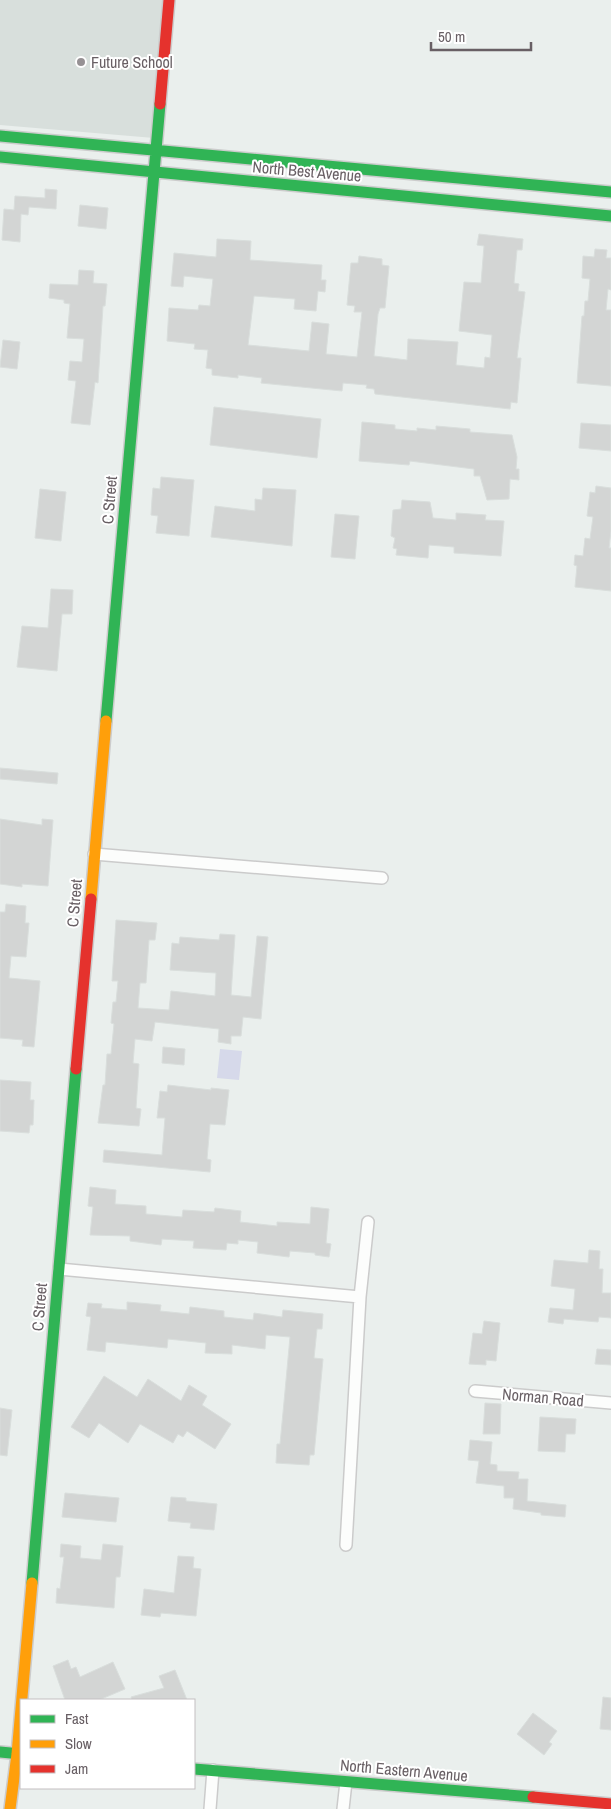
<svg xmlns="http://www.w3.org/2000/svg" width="611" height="1809" font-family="'Archivo Narrow',sans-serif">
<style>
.education{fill:#d8dfdc}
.green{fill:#d6d9ea}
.building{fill:#d3d5d4;stroke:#d9dedc}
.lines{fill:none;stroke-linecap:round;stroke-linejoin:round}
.street-casing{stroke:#cbcbcb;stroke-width:14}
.fast-casing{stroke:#ccc;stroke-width:14}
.slow-casing{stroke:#ccc;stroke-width:14}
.jam-casing{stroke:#ccc;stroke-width:14}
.street{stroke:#fcfdfc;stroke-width:11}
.fast{stroke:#30b455;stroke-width:11}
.slow{stroke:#ff9f0a;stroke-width:11}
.jam{stroke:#e5322d;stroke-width:11}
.poi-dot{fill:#969194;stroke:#fff;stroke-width:2}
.labels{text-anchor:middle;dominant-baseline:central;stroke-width:4;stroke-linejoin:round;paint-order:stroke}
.poi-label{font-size:16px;fill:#685f64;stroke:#fff;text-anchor:start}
.street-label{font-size:16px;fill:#685f64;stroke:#fff}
</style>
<rect width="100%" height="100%" fill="#eaefed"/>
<path class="education" d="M0,0H167L154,138L0,125Z"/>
<path class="green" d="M220,1049L242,1051L239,1080L217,1078Z"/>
<path class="building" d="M45,189L57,190L56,209L29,207L28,215L21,214L20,242L2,240L4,209L14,210L15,196L45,198Z
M80,205L108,208L106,229L78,226Z
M479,234L523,239L522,250H517L514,283L519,284L518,291L525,292L517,358H521L517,403L511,402L510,409L375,394L374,389L366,388L367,385L343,383L342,391L261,383L262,378L238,375V378L212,375V369L206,368L208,350L194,349L195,344L167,341L169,308L198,310L199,305L210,306L213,279L184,276L183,287L171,286L174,253L216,257L217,239L251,241L250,260L322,265L321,280H326L325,292L318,291L316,311L294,309L295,299L254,296L248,345L309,351L312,322L329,324L326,354L357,357L362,312H354L355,306L347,305L351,263H358L359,256L382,259V265L389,266L385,308H380L378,314L374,356L407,360L408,339L458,342L456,365L484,368L485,357L490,358L492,335L459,331L464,282L481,283L484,246L477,245Z
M595,249L607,250L606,258H611V290L608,289L606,310H611V386L577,383L582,316H584L585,301H588L590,279L582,278L583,256L594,257Z
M79,270L94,271L93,283L107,284L105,306H103L98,383L95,382L90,425L71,423L76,381L68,380L70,361L82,362L84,339L67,338L70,304L64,303V300L49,298L50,284L78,285Z
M3,340L20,342L17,369L0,367Z
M214,407L321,419L317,458L210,445Z
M362,422L395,425V429L417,431V428L436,430V426L470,429V432L512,435L517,457L516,469H519V480L510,479L509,499L487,500L480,476H474V469L410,461L409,465L359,461Z
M581,423L611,425V451L579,448Z
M161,477L194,480L189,536L156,533L158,516L151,515L152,499L153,488L160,489Z
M596,486L611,488V531L609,548H611V591L575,587L577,566L574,565L575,555L583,556L585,538L590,539L593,517L587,516L590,492L595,493Z
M263,488L296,490L292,546L211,537L215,506L255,511V499L262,500Z
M40,489L66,492L61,541L35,538Z
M402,500L430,502L433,518L456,520V513L486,515L485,520L504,521L501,556L454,553V547L429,545L428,558L396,555L397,549L393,548L395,538L391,536L393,510L401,509Z
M335,514L359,516L355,559L331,557Z
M51,589L73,590L72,614H62L57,671L17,667L22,626L48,628Z
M0,768L58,773L57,784L0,779Z
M0,819L42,825V819L53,820L48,886L22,884V887L0,884Z
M6,904L26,906L25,923H29L26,957L11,956L9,978L40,981L34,1047L22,1046L23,1040L0,1038V912H5Z
M116,920L157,923L155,940H149L146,983H140L138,1008L169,1010L171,991L215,996L216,973L170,970L172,943L179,944L180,937L219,940L220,934L235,935L231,995L251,997L257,936L268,937L261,1019L243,1017L241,1036H231V1044L218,1042L219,1029L155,1022L152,1041L135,1039L133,1063L139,1064L136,1108L141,1109L139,1126L98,1123L103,1085H105L107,1054H111L114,1024L111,1023L113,1002H116L118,981H112Z
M163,1047L185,1049L184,1065L162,1063Z
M0,1080L31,1082L30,1100H34L33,1125H30L29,1133L0,1131Z
M168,1085L211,1090V1088L229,1090L225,1125L210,1124L207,1159L211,1160L210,1172L103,1162L104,1150L162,1155L165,1118H157L160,1091L167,1092Z
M90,1187L116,1190L115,1204L146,1206V1214L182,1217L183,1210L214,1212L215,1208L241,1211L240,1222L277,1226V1222L310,1224L311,1207L329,1209L326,1243L331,1244L329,1257L315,1255V1253L290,1251L289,1257L257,1253L258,1242L238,1240V1244L227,1243L226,1250L193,1248L194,1241L162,1239L161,1245L130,1241V1236L90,1235L93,1207L88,1206Z
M589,1250L600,1251L599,1269H603L602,1293H611V1318L599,1317L598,1322L564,1319L563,1324L548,1322L550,1308L573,1310L575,1289L551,1286L554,1260L588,1263Z
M127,1302L161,1305L160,1311L189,1314L190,1307L224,1311V1317L253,1320L254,1313L282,1317L283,1310L323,1314L322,1329H317L314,1358L323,1359L314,1455H310L309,1465L276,1463L277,1444H280L284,1402L290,1337L266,1335L265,1349L232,1345V1354L205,1353L206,1343L168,1339L167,1348L106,1342L105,1352L87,1350L91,1317L86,1316L88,1303L102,1304L101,1308L127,1310Z
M484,1321L500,1323L496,1361L486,1360V1365L469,1364L473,1333L482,1334Z
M597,1349L611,1350V1365L595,1364Z
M104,1376L137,1397L148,1379L181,1401L189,1385L207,1396L202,1405L231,1424L215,1449L187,1431L183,1437L178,1434L173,1443L140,1424L128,1443L99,1423L89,1438L71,1427Z
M485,1403L501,1404L500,1434H483Z
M0,1408L12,1410L7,1456L0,1455Z
M540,1417L576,1419L575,1434H566L565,1452L538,1451Z
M470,1440L492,1442L490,1464L497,1465V1471L519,1472L518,1479H528L527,1501L566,1505L565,1517L541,1515V1513L513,1509L514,1498H504V1486L476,1483L479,1461L468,1460Z
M65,1493L119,1498L116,1522L62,1517Z
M171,1497L186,1498V1501L217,1504L214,1530L190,1528L191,1523L168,1521Z
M61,1544L81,1546L80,1558L101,1560L103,1544L123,1546L120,1577H116L114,1608L56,1603L57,1588L60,1589L64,1557H60Z
M178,1556L194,1557L193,1568L201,1569L196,1616L161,1613L160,1617L141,1615L144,1589L174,1593Z
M68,1660L71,1669L76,1667L80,1677L113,1662L125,1689L99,1700H65L53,1666Z
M175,1670L187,1700H132L131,1697L164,1688L159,1676Z
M603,1697L611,1698V1730L600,1729Z
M533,1713L557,1731L549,1742L552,1744L544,1755L517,1734Z"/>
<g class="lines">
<g class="street-casing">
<path id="street" d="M94,854L382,878
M59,1269L360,1297
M475,1391L611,1403
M346,1545L360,1297L368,1222
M210,1809L213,1770
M343,1809L346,1782"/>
</g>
<g class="fast-casing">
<path id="fast" d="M0,136L611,192
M0,157L611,216
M106,721L160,104
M32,1583L76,1069
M0,1752L21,1754
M194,1769L533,1797"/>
</g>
<g class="slow-casing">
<path id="slow" d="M91,899L106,721
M10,1809L17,1754L32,1583"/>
</g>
<g class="jam-casing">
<path id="jam" d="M160,104L169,0
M76,1069L91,899
M533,1797L611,1804"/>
</g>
<use href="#street" class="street"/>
<use href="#fast" class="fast"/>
<use href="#slow" class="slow"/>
<use href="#jam" class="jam"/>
</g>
<circle class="poi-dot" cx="81" cy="62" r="5"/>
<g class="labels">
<g class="poi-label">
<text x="91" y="62">Future School</text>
</g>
<g class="street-label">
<text transform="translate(307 171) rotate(5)">North Best Avenue</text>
<text transform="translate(109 500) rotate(-85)">C Street</text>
<text transform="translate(74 903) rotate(-85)">C Street</text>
<text transform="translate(39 1307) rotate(-85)">C Street</text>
<text transform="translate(543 1397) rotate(5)">Norman Road</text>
<text transform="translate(404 1770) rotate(5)">North Eastern Avenue</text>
</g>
</g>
<rect x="20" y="1699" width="175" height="90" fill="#ffffff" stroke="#c3bfc1"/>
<rect x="30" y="1715" width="25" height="8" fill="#30b455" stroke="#c3bfc1"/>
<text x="65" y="1724" font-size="15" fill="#685f64">Fast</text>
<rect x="30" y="1740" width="25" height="8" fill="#ff9f0a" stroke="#c3bfc1"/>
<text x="65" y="1749" font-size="15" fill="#685f64">Slow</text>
<rect x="30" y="1765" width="25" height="8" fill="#e5322d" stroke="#c3bfc1"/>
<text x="65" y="1774" font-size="15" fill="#685f64">Jam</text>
<path d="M431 42v8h100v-8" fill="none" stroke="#685f64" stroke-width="2.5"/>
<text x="438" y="42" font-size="15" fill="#685f64" stroke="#ffffff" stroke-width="4" paint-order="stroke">50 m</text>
</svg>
